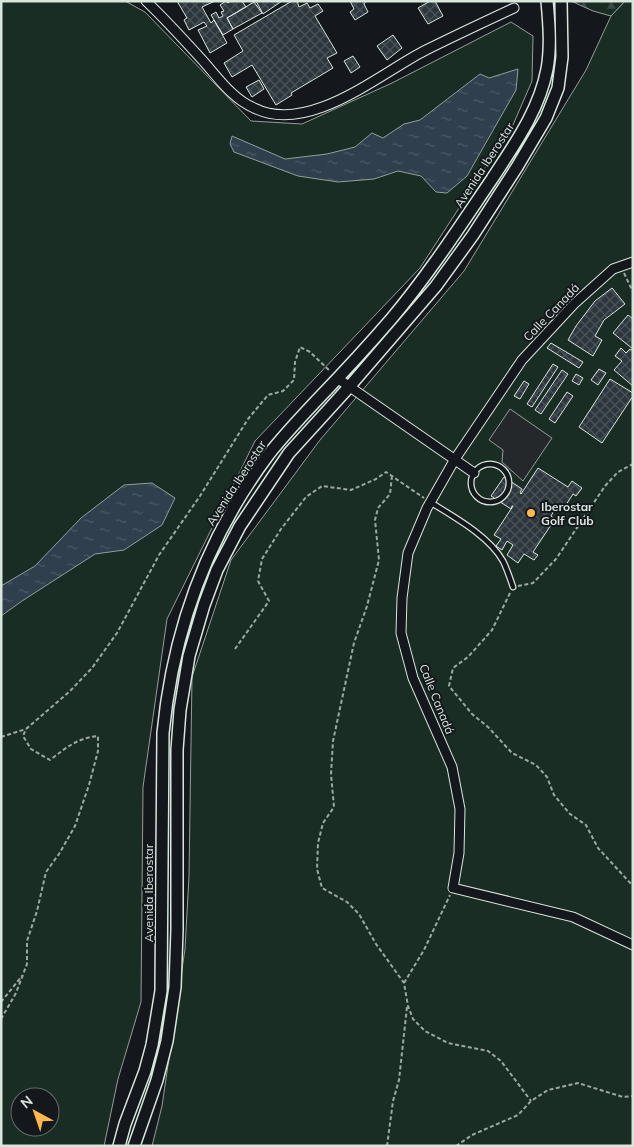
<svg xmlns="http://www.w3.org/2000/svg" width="634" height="1147" font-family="Mulish,sans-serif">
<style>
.green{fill:#1a2d24;stroke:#939e99;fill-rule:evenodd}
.forest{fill:url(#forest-firs);stroke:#939e99}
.parking{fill:#24282b;stroke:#939e99}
.water{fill:url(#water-ripples);stroke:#939e99}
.building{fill:url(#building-cross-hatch);stroke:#d8e6dc}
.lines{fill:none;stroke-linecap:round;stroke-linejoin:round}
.lane-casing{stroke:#d8e6dc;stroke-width:7}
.street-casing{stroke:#d8e6dc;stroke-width:11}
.secondary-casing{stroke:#d8e6dc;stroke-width:14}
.path{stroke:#9da8a2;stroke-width:2;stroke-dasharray:4 2.5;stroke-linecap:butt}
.lane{stroke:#14181c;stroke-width:4.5}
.street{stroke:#14181c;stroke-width:9}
.secondary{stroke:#14181c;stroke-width:11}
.poi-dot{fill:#ffb74d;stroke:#14181c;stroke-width:2}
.labels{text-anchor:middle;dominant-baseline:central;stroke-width:4;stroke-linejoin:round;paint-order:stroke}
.street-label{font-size:12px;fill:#d8e6dc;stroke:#14181c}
.poi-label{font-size:12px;font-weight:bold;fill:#d8e6dc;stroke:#14181c;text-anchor:start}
</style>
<defs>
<pattern id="forest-firs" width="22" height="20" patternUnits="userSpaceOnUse" patternTransform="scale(1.25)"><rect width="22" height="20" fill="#1a2d24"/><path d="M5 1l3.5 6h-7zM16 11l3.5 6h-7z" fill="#3b4b43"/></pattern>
<pattern id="water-ripples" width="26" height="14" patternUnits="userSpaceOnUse" patternTransform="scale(1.25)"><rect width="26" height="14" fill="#2f3f4d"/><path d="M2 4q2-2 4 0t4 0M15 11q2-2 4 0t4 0" fill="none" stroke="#4c5b66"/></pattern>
<pattern id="building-cross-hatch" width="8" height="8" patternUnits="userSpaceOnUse" patternTransform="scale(1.25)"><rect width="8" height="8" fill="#2c363c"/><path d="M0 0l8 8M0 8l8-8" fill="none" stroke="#4a5358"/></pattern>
</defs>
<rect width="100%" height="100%" fill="#14181c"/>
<path class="green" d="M1,1H125L145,12L251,121L302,124L392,83L511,22L533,36L532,81L513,125L420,268L255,441L167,619L143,787L141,1002L118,1079L104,1146H1ZM20,1097H50V1127H20Z
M625,1H633V1146H152L162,1106L185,949L189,876L192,677L231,560L320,440L464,271L586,70L611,16Z"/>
<path class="forest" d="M571,1H625L611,16L593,11Z"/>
<path class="parking" d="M510,409L552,438L523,481L502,462L503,450L489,440Z"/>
<path class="water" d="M518,69L516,90L467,176L447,193L436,192L421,176L398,171L374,179L338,182L298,176L234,152L230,144L232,136L285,159L327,154L355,147L372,133L383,138L404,124L420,120L480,74L489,78Z
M152,483L175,498L162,525L124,550L95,554L22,601L1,616V586L35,566L81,518L124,485Z"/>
<path class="building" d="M177,1H215L202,7L211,23L214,20L227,43L210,53L198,30L207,26L204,22L189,30L184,20L187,18Z
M226,1L228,3L231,1H242L246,7L227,18L233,29L223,35L211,15L216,12L219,18L223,16L221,12L224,11L220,5Z
M256,1H282L263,14Z
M292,1H297L299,7L307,3L310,8L318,4L323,11L315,16L337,53L327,58L333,68L291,93L292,95L276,105L252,65L232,77L224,63L243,51L234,35Z
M350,1H366L364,4L368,12L355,20L350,12L354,9Z
M430,1H435L443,16L428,24L418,8Z
M254,2L262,13L233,29L227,18Z
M393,35L402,48L387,60L377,46Z
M353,56L360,67L351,73L344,61Z
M259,80L264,89L252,97L246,87Z
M612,288L625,304L604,320L595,336L602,340L593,356L568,340L576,326L595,301Z
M628,315L633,319V349L613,333Z
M551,343L583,362L579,368L547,348Z
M621,348L626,353L630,349L633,351V386L614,370L622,361L615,356Z
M553,364L558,367L532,407L527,404Z
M599,369L606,373L598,385L591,380Z
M562,370L568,374L541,414L535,410Z
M576,374L583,378L579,385L572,381Z
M610,379L633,393V396L602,443L579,427Z
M524,381L529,384L520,399L514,396Z
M567,392L573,396L555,423L549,419Z
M538,468L568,487L572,481L582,488L576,496L573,494L564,508L558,504L551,516L555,519L533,552L538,555L534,560L524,554L518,563L507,555L513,545L507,541L502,550L496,546L501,539L494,535L513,506H512L511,509L491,496L504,477L522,489L520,493L521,494Z"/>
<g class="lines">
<g class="lane-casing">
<path id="lane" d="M471 483a19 19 0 1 1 38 0a19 19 0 1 1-38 0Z
M430,502C454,517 489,536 503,561C507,569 510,578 513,587"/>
</g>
<g class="street-casing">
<path id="street" d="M146,1C167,21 185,41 204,62C219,79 233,99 254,108C308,135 378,75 424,51C454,36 484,22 514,8
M633,262L613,269L574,304L522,360L455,459L427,508L408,553L402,598L401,633L413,678L452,767L460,809L459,853L453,888L573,917L633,945
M337,378L474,473"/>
</g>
<g class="secondary-casing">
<path id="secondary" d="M119,1146L125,1124L145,1071L152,1045L161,991L163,733C173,630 206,538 269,454C284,435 301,417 317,400C343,373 368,346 392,318C429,274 460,226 492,179C514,145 539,111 547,69C551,47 549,23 547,1
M134,1146L157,1080L167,1041L175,987L177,930V750L180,710L189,656L204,605L217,570L240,526L289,453L349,387L436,286L473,235L517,167L546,118L558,88L562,57L561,1"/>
</g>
<path class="path" d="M624,273L633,292
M392,476L390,494L378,508L375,520L379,560L367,606L354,643L333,741L331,774L334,807L323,823L318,843L317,869L322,888L347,902L359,914L376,944L404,983L408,1006L413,1019L425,1031L448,1043L488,1051L501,1061L531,1101
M518,586L533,583L556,559L605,486L618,472L633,464
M510,593L492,630L468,657L453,668L449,686L472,714L488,727L512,753L536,765L547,777L554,795L570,814L586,825L598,848L633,886
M235,649L269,601L258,581L262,559L281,529L306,497L322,486L351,490L376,479L386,472L424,498
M1,737L26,729
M404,983L424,950L450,895
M1,1002L22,976
M1,1019L16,993L27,964V941L37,911L46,872L59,854L75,826L89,785L98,751V736C77,738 66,748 50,760L31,749L23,736L26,729L69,692L92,668L117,633L159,555L200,496L248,419L268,395L283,391L294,380L295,362L300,347L310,352L330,371
M387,1146L393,1101L399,1080L407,1007
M456,1146L472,1135L518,1115L531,1101L548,1090L578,1083L623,1097L633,1096"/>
<use href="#lane" class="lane"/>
<use href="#street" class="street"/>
<use href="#secondary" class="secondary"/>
</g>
<circle class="poi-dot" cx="531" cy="513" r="5"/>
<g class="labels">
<g class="street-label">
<text transform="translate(484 165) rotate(-57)">Avenida Iberostar</text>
<text transform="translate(551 312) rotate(-46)">Calle Canadá</text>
<text transform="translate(236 483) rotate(-57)">Avenida Iberostar</text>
<text transform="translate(437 699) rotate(68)">Calle Canadá</text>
<text transform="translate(148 893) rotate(-90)">Avenida Iberostar</text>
</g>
<g class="poi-label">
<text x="541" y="506">Iberostar<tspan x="541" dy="14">Golf Club</tspan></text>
</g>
</g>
<rect width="634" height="1147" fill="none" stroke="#d8e6dc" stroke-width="5"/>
<g transform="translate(35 1112) rotate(320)"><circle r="24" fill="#14181c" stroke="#626a69"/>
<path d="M0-4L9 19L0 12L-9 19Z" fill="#ffb74d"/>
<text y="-8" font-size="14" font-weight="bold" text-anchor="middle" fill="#d8e6dc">N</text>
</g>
</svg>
